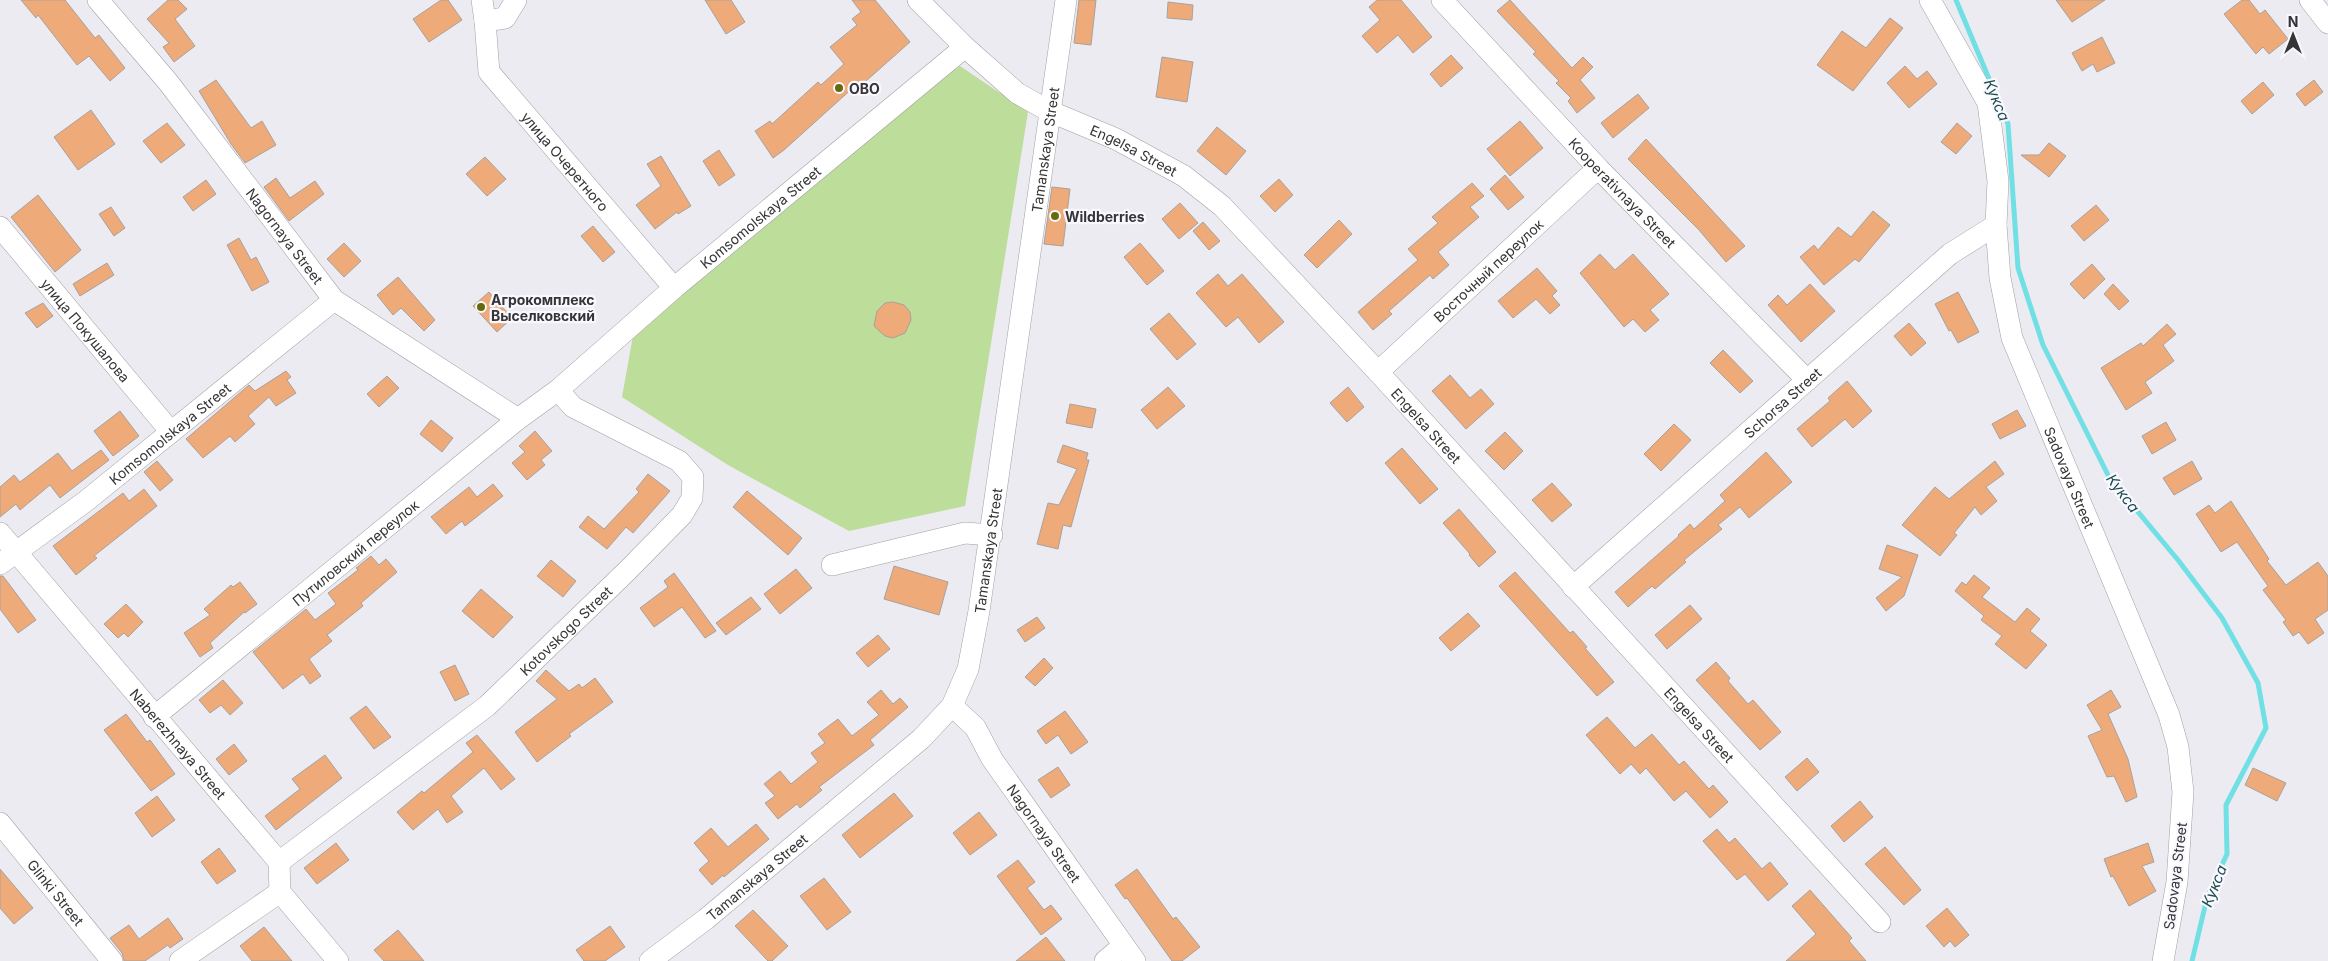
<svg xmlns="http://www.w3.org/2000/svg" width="2328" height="961" font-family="Inter,sans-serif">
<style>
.green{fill:#bddd9a}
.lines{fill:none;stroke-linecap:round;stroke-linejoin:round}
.stream{stroke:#70e0e4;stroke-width:5}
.building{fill:#eeab79;stroke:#a7a19e}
.minor-casing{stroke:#a19fa5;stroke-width:22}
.minor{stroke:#fff;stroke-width:21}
.poi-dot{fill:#656a0c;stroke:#faf8ff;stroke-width:2}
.labels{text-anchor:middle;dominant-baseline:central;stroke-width:4.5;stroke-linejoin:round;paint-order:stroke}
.poi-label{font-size:14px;font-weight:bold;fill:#353436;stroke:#faf8ff;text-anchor:start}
.street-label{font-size:14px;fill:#353436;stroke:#faf8ff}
.water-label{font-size:15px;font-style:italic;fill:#1b4e4f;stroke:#faf8ff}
</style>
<rect width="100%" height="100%" fill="#ecebf1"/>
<path class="green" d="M960,66L1028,112L965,506L849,531L728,465L622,397L634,330L914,96Z"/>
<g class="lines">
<path class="stream" d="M1956,0L2008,124L2018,268L2043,345L2109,477L2178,560L2222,618L2258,683L2266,728L2226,805L2227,854L2207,898L2192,961"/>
</g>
<path class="building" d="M21,0H65L95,38L99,35L125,68L110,81L89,56L77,65L38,15L36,18Z
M168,0H178L187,9L175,19L195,46L174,62L163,47L169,43L147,19Z
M441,0H448L462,20L429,42L413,19Z
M705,0H731L745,22L726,34Z
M852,0H875L910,42L857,89L855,86L784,150L773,158L755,131L770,121L772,124L818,82L821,85L844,64L830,47L857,25L852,19L861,12Z
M1079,0H1096L1091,45L1074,43Z
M1377,0H1401L1432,37L1413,53L1398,35L1377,53L1362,36L1380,20L1369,7Z
M1510,0L1572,68L1583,57L1593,67L1580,80L1595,98L1577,113L1568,101L1571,98L1556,83L1559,81L1533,54L1536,52L1497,11Z
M2056,0H2105L2072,22Z
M2242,0H2249L2260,14L2265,10L2288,39L2269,54L2263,47L2256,54L2224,14Z
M1168,2L1193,5L1192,20L1167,18Z
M1890,18L1903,28L1853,91L1817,65L1842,31L1866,48Z
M2102,37L2115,63L2097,72L2093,64L2082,71L2072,53Z
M1451,55L1463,68L1441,87L1430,74Z
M1162,57L1193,62L1187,102L1156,97Z
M1905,66L1917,79L1927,71L1937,84L1909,108L1887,83Z
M216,80L251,128L262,121L276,145L245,163L231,144L199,91Z
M2314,80L2323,92L2305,106L2296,94Z
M2263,82L2274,95L2252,114L2241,101Z
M1638,94L1649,108L1613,138L1601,123Z
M91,110L115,144L78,170L54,137Z
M1520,121L1543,148L1510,176L1487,149Z
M167,123L185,145L161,163L143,141Z
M1957,123L1972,136L1956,154L1941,142Z
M1217,127L1246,151L1226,175L1197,151Z
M1646,139L1745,246L1726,262L1699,230L1628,159Z
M2049,143L2066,156L2049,177L2021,155H2039Z
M719,150L735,175L719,186L703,161Z
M661,156L691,206L678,214L677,212L655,229L636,205L661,186L647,164Z
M485,157L506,179L487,196L466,174Z
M1505,175L1524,197L1508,210L1490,189Z
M276,178L290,198L315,181L324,194L289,221L264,187Z
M1279,179L1293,195L1275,212L1260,196Z
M206,180L216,194L193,211L183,197Z
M1472,183L1484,196L1470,207L1479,217L1438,252L1449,265L1433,279L1430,275L1389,311L1392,314L1373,330L1358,312L1418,260L1408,249L1438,223L1432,217Z
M1052,187L1070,189L1063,246L1044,244Z
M38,195L81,250L55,272L11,217Z
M1180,203L1198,223L1179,239L1162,219Z
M2096,205L2109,220L2084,241L2071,226Z
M111,207L125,228L114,236L99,214Z
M1873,211L1890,225L1859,262L1855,259L1824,285L1800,257L1814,245L1818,250L1838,227L1851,237Z
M1339,220L1352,234L1317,268L1304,255Z
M1203,222L1220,241L1209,250L1193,231Z
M593,226L615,252L603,262L581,236Z
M239,238L251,260L256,257L269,282L252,291L227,245Z
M344,243L361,261L344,277L327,259Z
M1140,243L1164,271L1147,285L1124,257Z
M1600,254L1615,270L1633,254L1669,294L1650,310L1659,320L1645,332L1633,319L1624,327L1580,273Z
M107,263L114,275L80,296L73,284Z
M2092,264L2105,279L2084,299L2070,284Z
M1537,268L1557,291L1552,296L1560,305L1550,314L1536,299L1513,318L1498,301Z
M1218,274L1228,286L1242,274L1284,322L1259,343L1238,317L1226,327L1196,293Z
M398,277L435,320L424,331L401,308L393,315L377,295Z
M1810,284L1835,311L1801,342L1768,305L1778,295L1787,305Z
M2113,284L2129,301L2119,310L2104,294Z
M489,292L512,318L497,332L473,306Z
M1958,292L1979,332L1958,343L1951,330L1949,331L1935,304Z
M893,302L904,305L910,312L911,320L905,333L893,338L885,336L874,326L877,311L885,303Z
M43,303L53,316L37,328L25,313Z
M1169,313L1196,344L1177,360L1150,329Z
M1909,323L1926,343L1911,356L1894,336Z
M2167,324L2176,334L2163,345L2174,361L2145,382L2152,393L2126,410L2101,368L2141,343L2143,346Z
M1723,350L1753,381L1740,393L1710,363Z
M286,371L291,377L287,380L296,393L276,406L269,397L248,416L255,424L235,442L230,436L203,458L186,439L249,385L255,391Z
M1450,375L1470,398L1481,389L1494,404L1466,429L1432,391Z
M387,376L399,388L379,407L367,394Z
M1847,381L1872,411L1853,428L1845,419L1812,447L1797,429L1830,401L1828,398Z
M1168,387L1185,406L1157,429L1141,410Z
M1348,387L1364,407L1347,422L1330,403Z
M1070,404L1096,409L1092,428L1066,423Z
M2017,410L2026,426L2000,439L1992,424Z
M120,411L139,436L113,456L94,431Z
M431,420L453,438L442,452L420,434Z
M2166,422L2176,440L2152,454L2142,436Z
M1674,424L1691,440L1661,471L1644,454Z
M535,431L552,451L541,460L545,465L527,480L512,463L525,452L519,446Z
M1505,432L1523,451L1504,470L1485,451Z
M1063,445L1088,453L1086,460H1089L1071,527L1063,525L1058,549L1037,544L1048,503L1059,505L1077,469L1057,462Z
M1402,448L1438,489L1420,504L1385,463Z
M101,450L109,460L60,498L50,485L20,510L16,504L0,517V487L14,475L20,482L58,453L72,471Z
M1766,452L1792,482L1749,518L1740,507L1718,525L1722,529L1684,560L1686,562L1655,589L1652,586L1628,607L1615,592L1679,536L1678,535L1690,524L1694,529L1725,501L1720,495Z
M157,461L173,480L160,491L144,472Z
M1995,461L2004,474L1986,487L1997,501L1981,515L1975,507L1954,533L1957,535L1940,556L1902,525L1935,487L1949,499Z
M2192,461L2202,479L2174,495L2163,478Z
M648,474L670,491L633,533L626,527L607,549L579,527L588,516L604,529L639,492L636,489Z
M1552,483L1572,505L1552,522L1532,500Z
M493,484L503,496L465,526L462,521L446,534L431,517L469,487L477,497Z
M144,489L157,506L94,556L97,558L76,575L53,546L123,493L129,501Z
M747,491L802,538L788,555L733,507Z
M2231,501L2269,559L2267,561L2286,585L2318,562L2328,576V610L2315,619L2324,633L2308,644L2299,632L2293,636L2283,622L2286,620L2263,590L2268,586L2237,542L2221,552L2196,514L2209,505L2215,513Z
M1459,509L1496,552L1479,567L1469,555L1470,554L1443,523Z
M1887,545L1918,555L1904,596L1886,611L1876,598L1902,577L1879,569Z
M371,556L379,565L386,559L397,572L361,603L363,606L327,635L332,641L309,659L321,676L310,684L303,674L283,689L253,652L306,609L315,620L336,604L328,593L358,570L356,568Z
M551,560L576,581L563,597L537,576Z
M894,566L948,582L939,615L884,599Z
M796,569L812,588L780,614L764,594Z
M1515,572L1570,633L1573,631L1587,647L1585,648L1614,682L1597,696L1499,586Z
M674,573L716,631L705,638L682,607L654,627L640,608L668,587L664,581Z
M1974,575L1990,588L1982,597L2015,622L2027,608L2040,619L2030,631L2047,645L2026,669L1995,644L2002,636L1981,620L1984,616L1955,591L1962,582L1966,585Z
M0,576H3L36,620L18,633L0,609Z
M240,582L257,604L245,613L244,612L210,643L213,648L200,657L184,633L210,615L204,609L231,585L233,587Z
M481,589L513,617L493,638L462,611Z
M751,597L761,609L726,635L716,623Z
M126,604L143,622L128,637L124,633L118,638L104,624Z
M1690,605L1702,619L1667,649L1655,635Z
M1468,613L1480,626L1451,651L1439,638Z
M1037,617L1045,628L1025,642L1017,630Z
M878,635L890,649L868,667L856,653Z
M1044,658L1053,668L1035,686L1025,677Z
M1716,662L1730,678L1728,681L1748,704L1753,700L1781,732L1760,750L1696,680Z
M455,665L469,694L455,701L440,672Z
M546,670L569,691L579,684L582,688L595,678L613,702L569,734L571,736L537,762L515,732L557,699L536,681Z
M223,680L243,703L230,715L221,705L210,713L199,700Z
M881,690L893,704L900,698L908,707L870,740L874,745L819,787L822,790L800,808L797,804L778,819L765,803L775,796L764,784L780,771L791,784L818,762L811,753L825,743L818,734L838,719L852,736L879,715L867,702Z
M2111,690L2121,707L2108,714L2128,759L2137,797L2126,802L2114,776L2107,777L2088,736L2102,730L2087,705Z
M366,706L391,737L374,749L350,718Z
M1065,711L1088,742L1071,754L1058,735L1046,744L1037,731Z
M126,714L147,742L150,740L175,774L151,791L104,730Z
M1607,717L1635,748L1652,734L1679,765L1684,761L1709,789L1713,785L1728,802L1710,818L1686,791L1674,801L1646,768L1640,774L1631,764L1620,774L1586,735Z
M477,735L515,779L501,790L484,768L451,796L463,812L447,823L438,809L413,830L397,812L422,791L424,793L473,752L466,743Z
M234,744L247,761L229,775L216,759Z
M325,755L342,778L276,830L265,816L300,789L292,779Z
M1807,758L1819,772L1797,791L1785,777Z
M1058,767L1070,785L1051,798L1038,780Z
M2253,768L2286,783L2277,801L2245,785Z
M894,793L913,816L860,858L842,835Z
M157,796L175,820L152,837L135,813Z
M1860,801L1873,817L1844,842L1831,826Z
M979,812L997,835L970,855L953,833Z
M756,824L769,839L724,877L723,875L712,885L699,870L709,861L694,843L711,828L728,847Z
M1717,829L1729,843L1735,838L1762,869L1770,862L1788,884L1768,901L1745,874L1737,880L1703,841Z
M336,843L349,860L317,884L304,868Z
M2148,843L2154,862L2142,866L2156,891L2129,906L2113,876L2111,877L2104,859Z
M1885,847L1921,890L1904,905L1865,864Z
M219,848L236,871L217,884L201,862Z
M1018,860L1035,882L1027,888L1044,910L1051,905L1062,919L1041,935L997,876Z
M0,869L33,908L14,924L0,908Z
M1137,869L1173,919L1176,917L1200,947L1182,961H1172L1127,898L1125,899L1115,885Z
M824,878L851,912L827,930L800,896Z
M1810,890L1852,938L1849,941L1866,961H1786L1816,934L1792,906Z
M1947,908L1969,935L1955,947L1950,941L1944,947L1926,926Z
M753,910L788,946L772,961H768L735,926Z
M168,918L183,939L170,948L168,945L145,961H124L122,953L110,938L129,925L139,939Z
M610,926L625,947L605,961H584L576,950Z
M264,927L292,961H252L240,946Z
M398,930L424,961H384L374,950Z
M1046,937L1065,961H1016Z"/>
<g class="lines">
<g class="minor-casing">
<g id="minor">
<path id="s1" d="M98,0L168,82L334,300L518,419"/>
<path d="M482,0L485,21"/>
<path id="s2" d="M516,0L505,18L485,21L489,72L674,288"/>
<path id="s3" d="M918,0L965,47L1017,93L1049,111L1116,139L1184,176L1222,206L1378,372L1880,922"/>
<path id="s4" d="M1442,0L1598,168L1807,380"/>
<path id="s5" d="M1930,0L1988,103L1998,181L1996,225L2000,278L2012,338L2169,715L2178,747L2183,792L2177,882L2163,961"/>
<path d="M2310,0L2328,23"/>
<path id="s6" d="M0,227L171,432"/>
<path id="s7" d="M1378,372L1598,168"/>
<path id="s8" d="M0,533L279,862L280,892L338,961"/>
<path id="s9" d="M0,564L86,501L334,300"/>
<path d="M832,565L965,533L992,535"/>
<path id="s10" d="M1573,587L1950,254L1996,225"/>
<path id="s11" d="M952,706L975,727L992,759L1135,961"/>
<path id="s12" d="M154,717L518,419L558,390L674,288L965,47"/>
<path id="s13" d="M0,823L112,961"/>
<path id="s14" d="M279,862L487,706L627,571L682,515L692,498L693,477L679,461L573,407L558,390"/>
<path d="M180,961L280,892"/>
<path id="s15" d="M650,961L706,919L921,739L952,706L968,669L979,611L1066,0"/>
<path d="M1105,961L1123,946"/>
</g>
</g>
<use href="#minor" class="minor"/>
</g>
<g class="poi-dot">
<circle cx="839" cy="88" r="5"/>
<circle cx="1055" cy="216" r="5"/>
<circle cx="481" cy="307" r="5"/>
</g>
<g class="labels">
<g class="poi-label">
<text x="849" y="88">ОВО</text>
<text x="1065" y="216">Wildberries</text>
<text x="491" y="299">Агрокомплекс<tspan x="491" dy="16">Выселковский</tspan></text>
</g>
<g class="street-label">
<text stroke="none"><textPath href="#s15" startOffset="961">Tamanskaya Street</textPath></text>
<text stroke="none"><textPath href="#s3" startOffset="266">Engelsa Street</textPath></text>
<text stroke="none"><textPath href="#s2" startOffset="210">улица Очеретного</textPath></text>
<text stroke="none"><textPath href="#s4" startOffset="264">Kooperativnaya Street</textPath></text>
<text stroke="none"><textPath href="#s12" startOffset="786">Komsomolskaya Street</textPath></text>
<text stroke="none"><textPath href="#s1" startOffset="301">Nagornaya Street</textPath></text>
<text stroke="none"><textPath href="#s7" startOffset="150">Восточный переулок</textPath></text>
<text stroke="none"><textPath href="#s6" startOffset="134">улица Покушалова</textPath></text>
<text stroke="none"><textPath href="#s10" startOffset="279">Schorsa Street</textPath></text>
<text stroke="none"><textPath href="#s3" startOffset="671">Engelsa Street</textPath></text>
<text stroke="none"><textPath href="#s9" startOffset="214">Komsomolskaya Street</textPath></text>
<text stroke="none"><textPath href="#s5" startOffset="506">Sadovaya Street</textPath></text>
<text stroke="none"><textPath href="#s15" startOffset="556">Tamanskaya Street</textPath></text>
<text stroke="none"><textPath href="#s12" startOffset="260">Путиловский переулок</textPath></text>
<text stroke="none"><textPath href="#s14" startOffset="369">Kotovskogo Street</textPath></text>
<text stroke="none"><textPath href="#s3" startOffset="1076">Engelsa Street</textPath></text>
<text stroke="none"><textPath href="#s8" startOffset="276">Naberezhnaya Street</textPath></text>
<text stroke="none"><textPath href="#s11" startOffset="158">Nagornaya Street</textPath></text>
<text stroke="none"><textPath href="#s15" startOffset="136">Tamanskaya Street</textPath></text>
<text transform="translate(2175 876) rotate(-83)">Sadovaya Street</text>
<text stroke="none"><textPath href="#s13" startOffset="89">Glinki Street</textPath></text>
</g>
<g class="water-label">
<text transform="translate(1997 100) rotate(68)">Кукса</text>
<text transform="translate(2123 493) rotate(53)">Кукса</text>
<text transform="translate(2214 886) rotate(-68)">Кукса</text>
</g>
</g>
<g transform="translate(2293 35)" stroke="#faf8ff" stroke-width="4" paint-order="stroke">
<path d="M0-4L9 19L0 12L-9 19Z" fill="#353436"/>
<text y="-8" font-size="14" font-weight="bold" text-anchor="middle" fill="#353436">N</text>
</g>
</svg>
